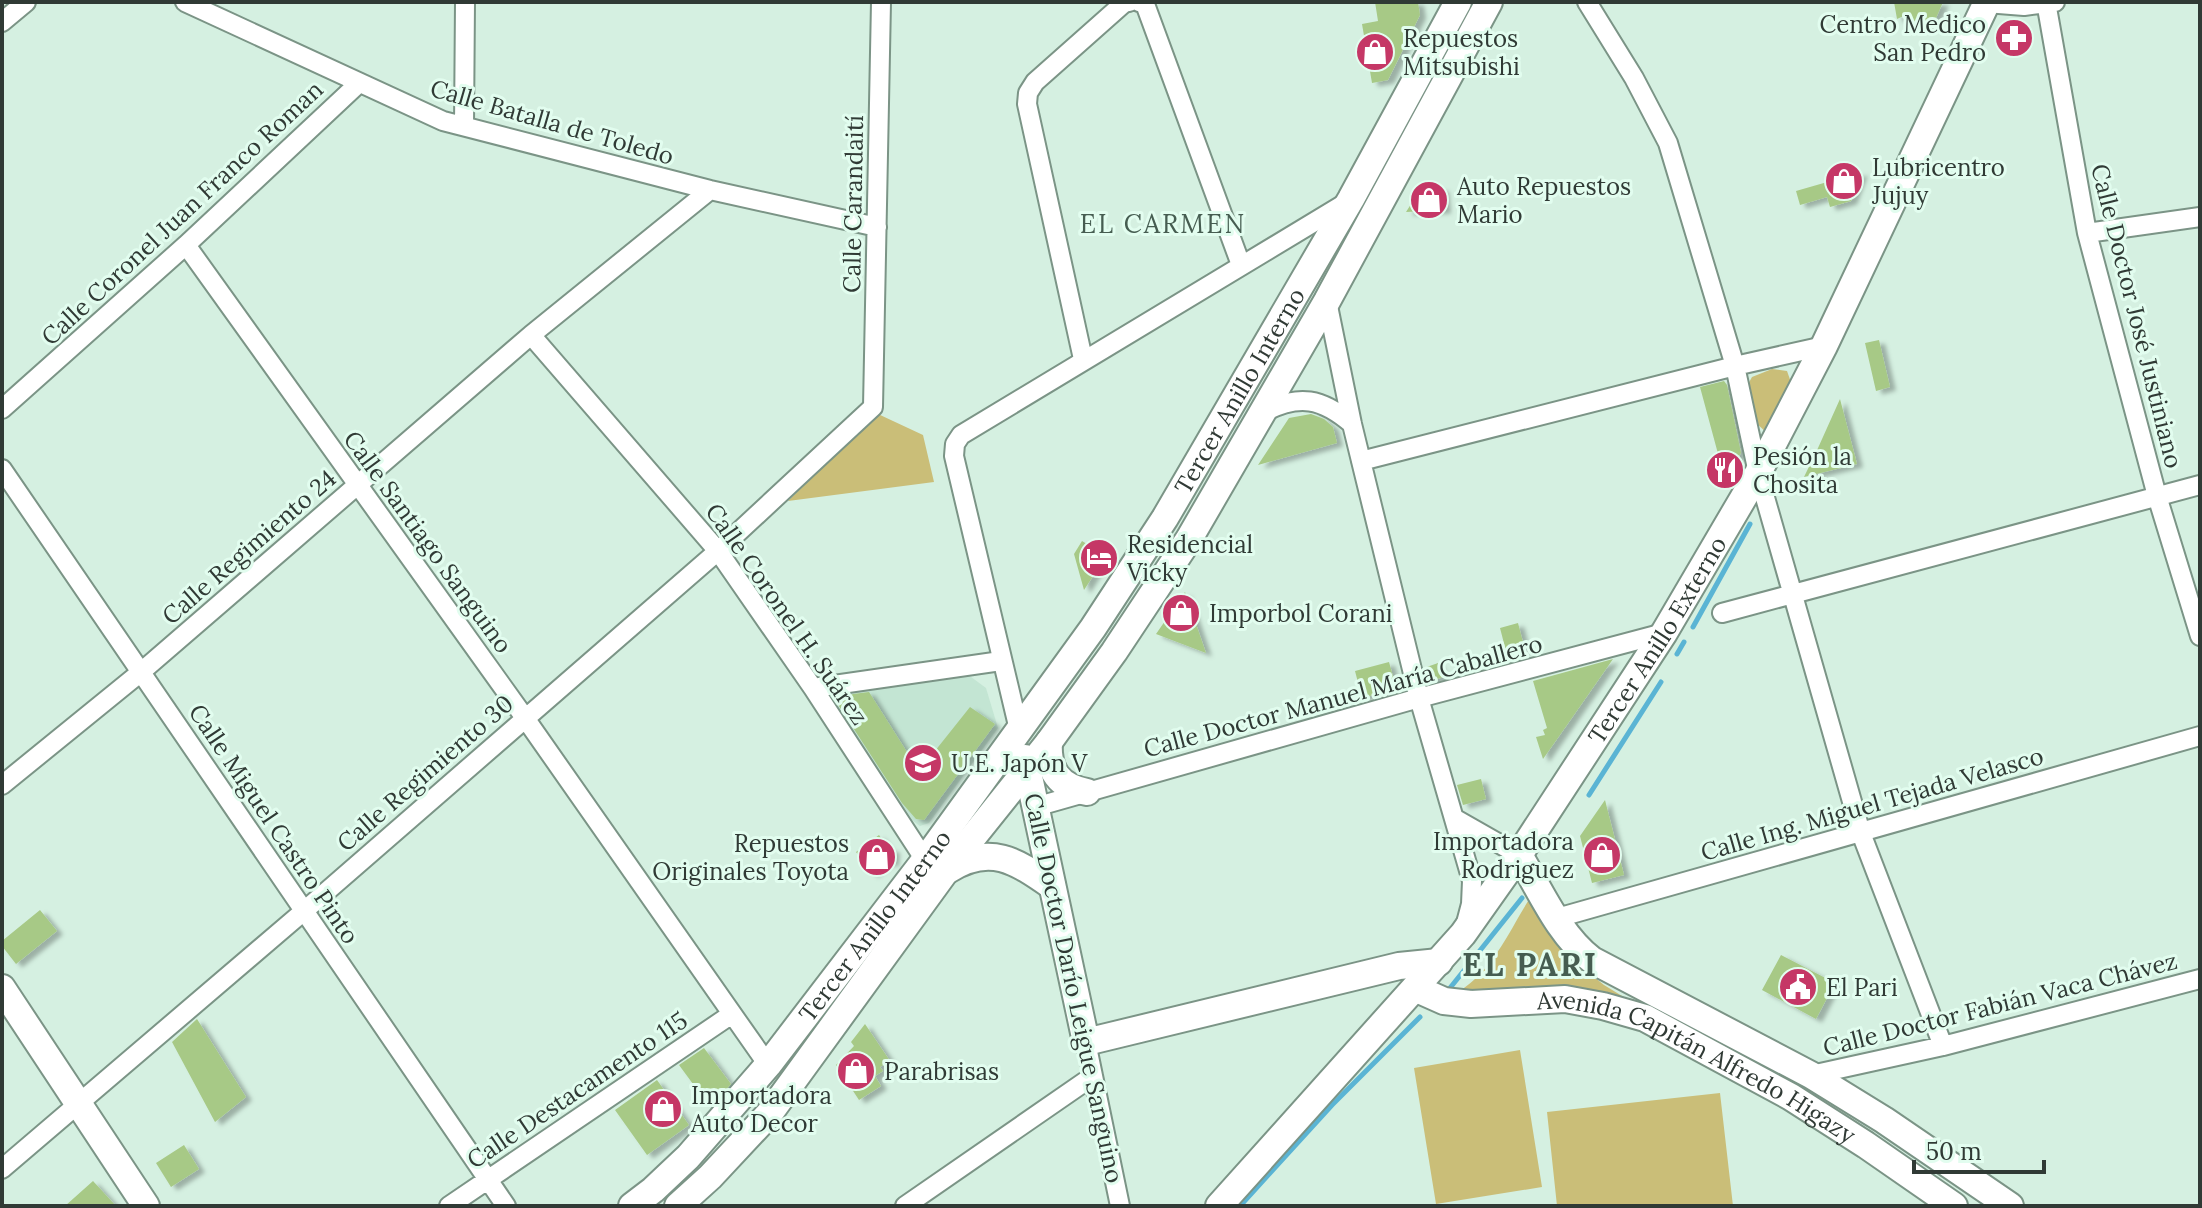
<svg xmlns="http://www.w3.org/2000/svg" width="2202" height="1208" font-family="Lora,serif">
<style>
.built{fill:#c3e5d3}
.green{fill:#cabe78}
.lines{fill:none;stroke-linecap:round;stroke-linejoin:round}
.stream{stroke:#5ab4d4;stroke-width:5}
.building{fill:#a7c986;filter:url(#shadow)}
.street-casing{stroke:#7b9486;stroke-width:22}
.secondary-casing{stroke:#7b9486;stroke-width:30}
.street{stroke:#fff;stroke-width:18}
.secondary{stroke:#fff;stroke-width:26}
.labels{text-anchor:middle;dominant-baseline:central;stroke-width:6;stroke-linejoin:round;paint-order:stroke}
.poi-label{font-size:24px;fill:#303a35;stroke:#e2fdef;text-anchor:start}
.street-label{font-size:24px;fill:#303a35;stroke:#e2fdef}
.neighbourhood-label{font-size:26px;letter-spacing:2px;fill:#465d51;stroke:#e2fdef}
.district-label{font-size:32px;font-weight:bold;letter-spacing:2px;fill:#465d51;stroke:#e2fdef}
</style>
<defs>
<filter id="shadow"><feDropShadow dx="6" dy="3.5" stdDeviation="2" flood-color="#0004"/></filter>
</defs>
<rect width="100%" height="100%" fill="#d5f0e1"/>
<path class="built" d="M967,674L986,688L998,728L929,823L920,826L913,821L835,706L833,692Z"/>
<path class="green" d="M1772,369L1787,371L1793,388L1768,434L1754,421L1746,388L1752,377Z
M878,414L923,435L934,482L788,501Z
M1530,898L1573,960L1604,985L1627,999L1624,1005L1459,991C1493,971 1510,929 1530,898Z
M1520,1050L1542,1187L1436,1204L1414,1068Z
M1720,1093L1733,1206H1557L1547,1112Z"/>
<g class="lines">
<path class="stream" d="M1693,627L1750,524
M1677,654L1684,642
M1589,795L1661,682
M1450,988L1522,898
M1240,1206L1332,1105L1420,1017"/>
</g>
<path class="building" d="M1375,2H1418L1420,15L1388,80L1372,83L1362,24L1378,21Z
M1894,2H1943L1933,25L1910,24L1908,14L1897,19Z
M1862,172L1851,201L1830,207L1827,197L1800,205L1796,191Z
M1443,188L1445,210L1406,212L1420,190Z
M1879,340L1890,387L1876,391L1865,343Z
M1724,381L1727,385L1741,453L1724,476L1700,387Z
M1840,399L1857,464L1804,477L1818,448Z
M1311,414L1324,419L1333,427L1337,443L1258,465L1289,418Z
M1082,541L1106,556L1084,590L1074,554Z
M1185,592L1206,653L1156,634Z
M1518,623L1525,650L1507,655L1500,628Z
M1613,659L1569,722L1543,759L1536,737L1545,735L1543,730L1547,728L1533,681Z
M1389,662L1394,680L1388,691L1362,698L1355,671Z
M1438,663L1443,677L1429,682L1424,668Z
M869,692L919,771L970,707L995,724L924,820L916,819L902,803L837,703L853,694Z
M1481,779L1486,799L1463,805L1457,785Z
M1605,800L1624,875L1592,883L1580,836Z
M879,835L889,849H894L893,863L888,862L872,874L856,852Z
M40,910L57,931L16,964L2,946V941Z
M1781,955L1835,983L1816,1019L1762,990Z
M197,1019L246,1097L215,1122L172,1042Z
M865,1024L890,1061L880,1067L883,1071L875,1076L881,1086L859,1100L836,1065L854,1046L851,1042Z
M704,1048L731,1084L710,1107L679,1065Z
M657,1080L689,1125L647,1155L615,1110Z
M184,1145L199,1169L171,1187L156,1163Z
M93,1181L116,1206H65Z"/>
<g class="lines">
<g class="street-casing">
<path id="street" d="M185,2L443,121L710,190L877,227
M1139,2L1145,4L1241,265
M1587,2L1634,78L1668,143L1735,366L1758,473L1861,833L1943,1046
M2046,2L2087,233L2157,496L2200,636
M1986,3L2024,6L2055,2
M2,22L26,2
M464,126L465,2
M2087,233L2200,217
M186,245L525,718L768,1065
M1327,301L1352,424L1419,698L1472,881L1471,904L1466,923
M531,335L718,551L813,688L925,860
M1083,359L1027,104L1028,93L1035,82L1124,3L1129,2
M2,409L186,245L358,84
M1264,412C1299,394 1322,398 1352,424
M1361,461L1735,366L1824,346
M2,469L506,1206
M1722,613L2200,485
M813,688L1001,661
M1019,730L954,456L955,444L961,435L1349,201
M2,785L141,672L531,335L710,190
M1035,807L1419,698L1664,633
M1454,818L1519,855
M1557,918L2200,736
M1086,1042L1120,1206
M1811,1075L1943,1046L2200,979
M2,1169L304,911L718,551L873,407L881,2
M449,1206L732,1014
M905,1206L1093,1076"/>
</g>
<g class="secondary-casing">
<g id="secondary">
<path d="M1049,742C1047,770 1059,787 1087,792"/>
<path d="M1025,758L1086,1042L1399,966L1439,962"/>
<path d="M1519,855C1540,890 1559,935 1592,960L1811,1075L1884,1120L2010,1206"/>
<path d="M948,870C990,843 1016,861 1052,886"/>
<path d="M2,988L146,1206"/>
<path id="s1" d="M1417,989L1444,1001L1471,1004L1565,999L1603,1006L1645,1018L1791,1097L1866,1145L1954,1206"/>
<path id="s2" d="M632,1206L653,1190L688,1157L768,1065L925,860L1093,628L1165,518L1351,199L1458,2"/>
<path d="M678,1206L710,1177L769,1114L945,872L1049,742L1114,652L1189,539L1327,301L1489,2"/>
<path id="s3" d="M1219,1206L1463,934L1519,855L1664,633L1758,473L1824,346L1987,2"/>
</g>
</g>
<use href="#street" class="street"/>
<use href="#secondary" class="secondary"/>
</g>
<defs>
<g id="pharmacy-disc" transform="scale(2)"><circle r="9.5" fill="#c53766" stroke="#e2fdef"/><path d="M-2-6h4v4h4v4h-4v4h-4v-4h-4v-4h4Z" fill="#fff"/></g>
<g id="shop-disc" transform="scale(2)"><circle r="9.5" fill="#c53766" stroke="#e2fdef"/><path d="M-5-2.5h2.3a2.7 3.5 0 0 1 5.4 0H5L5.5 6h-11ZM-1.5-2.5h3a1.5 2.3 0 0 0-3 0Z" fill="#fff"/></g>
<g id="restaurant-disc" transform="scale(2)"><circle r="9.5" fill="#c53766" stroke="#e2fdef"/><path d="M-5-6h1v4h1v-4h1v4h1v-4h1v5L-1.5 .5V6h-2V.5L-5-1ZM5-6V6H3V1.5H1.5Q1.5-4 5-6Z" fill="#fff"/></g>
<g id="hotel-disc" transform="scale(2)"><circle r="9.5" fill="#c53766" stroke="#e2fdef"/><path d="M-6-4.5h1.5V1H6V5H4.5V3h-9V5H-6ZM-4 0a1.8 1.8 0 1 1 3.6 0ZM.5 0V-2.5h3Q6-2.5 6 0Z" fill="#fff"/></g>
<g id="school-disc" transform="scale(2)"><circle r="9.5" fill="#c53766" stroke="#e2fdef"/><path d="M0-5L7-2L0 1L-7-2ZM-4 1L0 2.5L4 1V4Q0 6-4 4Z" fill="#fff"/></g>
<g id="civic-disc" transform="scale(2)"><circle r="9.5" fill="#c53766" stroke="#e2fdef"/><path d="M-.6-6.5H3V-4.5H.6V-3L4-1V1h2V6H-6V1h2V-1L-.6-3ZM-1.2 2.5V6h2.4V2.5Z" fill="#fff"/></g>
</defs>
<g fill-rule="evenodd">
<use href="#pharmacy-disc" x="2014" y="38"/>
<use href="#shop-disc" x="1375" y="52"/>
<use href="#shop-disc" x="1844" y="181"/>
<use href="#shop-disc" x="1429" y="200"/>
<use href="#restaurant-disc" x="1725" y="470"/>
<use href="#hotel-disc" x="1099" y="558"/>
<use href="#shop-disc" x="1181" y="613"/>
<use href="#school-disc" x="923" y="763"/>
<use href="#shop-disc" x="1602" y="855"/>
<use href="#shop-disc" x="877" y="857"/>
<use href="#civic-disc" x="1798" y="987"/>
<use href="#shop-disc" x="856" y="1071"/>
<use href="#shop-disc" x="663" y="1109"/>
</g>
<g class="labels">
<g class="poi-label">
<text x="1986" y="24" text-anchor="end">Centro Medico<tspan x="1986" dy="28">San Pedro</tspan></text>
<text x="1403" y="38">Repuestos<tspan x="1403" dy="28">Mitsubishi</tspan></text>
<text x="1872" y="167">Lubricentro<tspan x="1872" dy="28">Jujuy</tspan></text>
<text x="1457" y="186">Auto Repuestos<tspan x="1457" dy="28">Mario</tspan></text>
<text x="1753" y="456">Pesión la<tspan x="1753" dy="28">Chosita</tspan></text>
<text x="1127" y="544">Residencial<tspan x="1127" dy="28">Vicky</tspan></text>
<text x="1209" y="613">Imporbol Corani</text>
<text x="951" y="763">U.E. Japón V</text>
<text x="1574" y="841" text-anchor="end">Importadora<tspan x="1574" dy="28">Rodriguez</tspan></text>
<text x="849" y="843" text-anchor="end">Repuestos<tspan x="849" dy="28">Originales Toyota</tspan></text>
<text x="1826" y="987">El Pari</text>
<text x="884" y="1071">Parabrisas</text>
<text x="691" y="1095">Importadora<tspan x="691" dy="28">Auto Decor</tspan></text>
</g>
<g class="street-label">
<text transform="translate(552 122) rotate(16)">Calle Batalla de Toledo</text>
<text transform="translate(853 204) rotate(-89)">Calle Carandaití</text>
<text transform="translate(182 213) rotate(-43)">Calle Coronel Juan Franco Roman</text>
<text transform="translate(2137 316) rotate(76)">Calle Doctor José Justiniano</text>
<text stroke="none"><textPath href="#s2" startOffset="1020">Tercer Anillo Interno</textPath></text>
<text transform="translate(428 542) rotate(54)">Calle Santiago Sanguino</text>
<text transform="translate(249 547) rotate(-41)">Calle Regimiento 24</text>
<text transform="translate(787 614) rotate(55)">Calle Coronel H. Suárez</text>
<text stroke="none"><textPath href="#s3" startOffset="718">Tercer Anillo Externo</textPath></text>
<text transform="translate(1343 696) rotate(-15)">Calle Doctor Manuel María Caballero</text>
<text transform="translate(425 773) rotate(-41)">Calle Regimiento 30</text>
<text transform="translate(1872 804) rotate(-16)">Calle Ing. Miguel Tejada Velasco</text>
<text transform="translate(274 824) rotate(56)">Calle Miguel Castro Pinto</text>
<text stroke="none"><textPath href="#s2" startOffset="372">Tercer Anillo Interno</textPath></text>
<text transform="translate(1074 988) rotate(78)">Calle Doctor Darío Leigue Sanguino</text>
<text transform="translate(2000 1004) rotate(-14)">Calle Doctor Fabián Vaca Chávez</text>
<text stroke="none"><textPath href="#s1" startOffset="298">Avenida Capitán Alfredo Higazy</textPath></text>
<text transform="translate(577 1090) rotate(-34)">Calle Destacamento 115</text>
</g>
<g class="neighbourhood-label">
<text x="1163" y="223">EL CARMEN</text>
</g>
<g class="district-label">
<text x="1530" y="964">EL PARI</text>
</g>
</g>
<rect width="2202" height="1208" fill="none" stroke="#303a35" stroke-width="8"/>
<path d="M1914 1160v12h130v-12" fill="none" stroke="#303a35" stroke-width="4"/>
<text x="1926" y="1160" font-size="24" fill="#303a35" stroke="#e2fdef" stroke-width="6" paint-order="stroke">50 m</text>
</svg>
